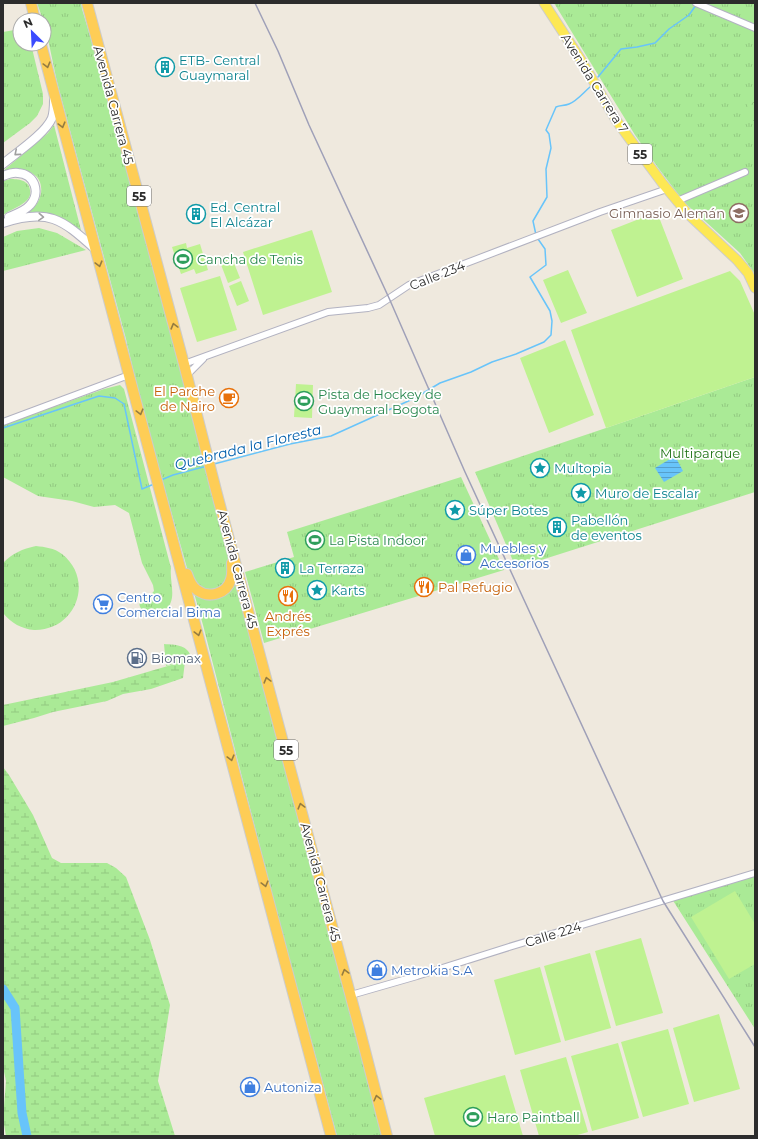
<svg xmlns="http://www.w3.org/2000/svg" width="758" height="1139" font-family="Montserrat,sans-serif">
<style>
.grass{fill:url(#grass-tufts)}
.forest{fill:url(#forest-crowns)}
.wetland{fill:url(#wetland-marsh)}
.pitch{fill:#bff291}
.water{fill:url(#water-rules)}
.lines{fill:none;stroke-linecap:round;stroke-linejoin:round}
.stream{stroke:#68c4fa;stroke-width:1.5}
.river{stroke:#68c4fa;stroke-width:9}
.minor-casing{stroke:#b2b2c1;stroke-width:8}
.secondary-casing{stroke:#b2b2c1;stroke-width:10}
.primary-casing{stroke:#ccc;stroke-width:11}
.trunk-casing{stroke:#ccc;stroke-width:12}
.minor{stroke:#fff;stroke-width:6}
.secondary{stroke:#fff;stroke-width:8}
.primary{stroke:#fde854;stroke-width:9}
.trunk{stroke:#fecd56;stroke-width:10}
.rail{stroke:#9fa0b8;stroke-width:1.5}
.oneway{stroke:#957c41}
.oneway2{stroke:#a0a0a0}
.labels{text-anchor:middle;dominant-baseline:central;stroke-width:3.5;stroke-linejoin:round;paint-order:stroke}
.shield{fill:#fff;stroke:#6b6b6b;stroke-width:1}
.shield-label{font-size:12px;font-weight:bold;fill:#2c2c2c}
.culture-label{font-size:13px;fill:#0d838f;stroke:#fff;text-anchor:start}
.street-label{font-size:13px;fill:#2c2c2c;stroke:#fff}
.education-label{font-size:13px;fill:#785e54;stroke:#fff;text-anchor:end}
.leisure-label{font-size:13px;fill:#27864d;stroke:#fff;text-anchor:start}
.food-label{font-size:13px;fill:#c56008;stroke:#fff;text-anchor:end}
.park-label{font-size:13px;fill:#1e7214;stroke:#fff}
.shop-label{font-size:13px;fill:#366cbe;stroke:#fff;text-anchor:start}
.service-label{font-size:13px;fill:#4e5e75;stroke:#fff;text-anchor:start}
.water-label{font-size:14px;font-style:italic;fill:#015fac;stroke:#fff}
</style>
<defs>
<pattern id="grass-tufts" width="24" height="20" patternUnits="userSpaceOnUse"><rect width="24" height="20" fill="#aaea96"/><path d="M3 7l-1-3M5 7V3M7 7l1-3M15 17l-1-3M17 17v-4M19 17l1-3" fill="none" stroke="#92c981"/></pattern>
<pattern id="forest-crowns" width="20" height="18" patternUnits="userSpaceOnUse"><rect width="20" height="18" fill="#aaea96"/><path d="M2 6a3 3 0 1 1 6 0M12 15a3 3 0 1 1 6 0" fill="none" stroke="#92c981"/></pattern>
<pattern id="wetland-marsh" width="20" height="14" patternUnits="userSpaceOnUse"><rect width="20" height="14" fill="#aaea96"/><path d="M1 5h8M5 5V1M11 12h8M15 12V8" fill="none" stroke="#92c981"/></pattern>
<pattern id="water-rules" width="6" height="5" patternUnits="userSpaceOnUse"><rect width="6" height="5" fill="#68c4fa"/><path d="M0 2.5h6" fill="none" stroke="#569fcb"/></pattern>
</defs>
<rect width="100%" height="100%" fill="#efe9de"/>
<path class="grass" d="M37,3H81L82,9L114,116L383,1136H337L272,894L203,625L142,408L126,339L57,82L44,20H43Z
M554,3H755V274L740,253L684,202L659,169L635,135Z
M20,29V44H31L43,94V104L37,116L30,123L3,143V32Z
M54,125L82,234C63,217 50,210 24,214C27,212 31,210 34,207C38,203 40,199 41,193C44,170 19,167 3,171L48,133Z
M10,179C18,179 29,180 30,190C31,195 29,199 25,202C19,207 10,210 3,215V181Z
M39,228L57,233L86,250L3,271V237L17,231Z
M755,377V492L516,568L475,472L606,428Z
M120,385L124,389L171,568C169,582 179,602 163,611C157,614 153,613 147,610L146,612C138,609 139,603 140,596C146,598 150,596 154,591L153,585L142,563L129,513L115,505L94,507L72,501L38,496L3,477V425L104,389Z
M461,477L504,570L264,643L245,572L294,557L287,532Z
M36,546C45,547 54,548 62,554C95,580 76,631 34,630C22,629 11,623 3,613V563C13,553 22,549 36,546Z
M164,644C175,645 186,644 191,656L185,661L166,666Z
M755,874V1029L672,899Z"/>
<path class="forest" d="M755,97V126L746,102Z"/>
<path class="wetland" d="M185,661L183,678L151,689L123,694L107,701L53,712L34,718L3,726V705L113,682Z
M3,767L9,775L33,815L52,858L61,863H107L116,868L126,877L150,940L170,1005L158,1081L175,1136H6L3,1119L6,1081L3,1067Z"/>
<path class="pitch" d="M657,212L683,279L637,297L611,230Z
M312,230L332,292L263,315L243,252Z
M186,243L187,248L200,244L208,270L196,274L194,269L181,274L172,247Z
M232,258L240,278L228,283L220,262Z
M568,270L587,313L561,323L543,280Z
M730,271L740,281L755,315V377L606,428L571,330Z
M220,276L237,330L197,342L180,288Z
M241,281L249,301L237,306L229,286Z
M565,340L594,415L549,433L520,358Z
M296,384L313,385L312,418L294,417Z
M735,891L755,924V964L729,979L691,917Z
M641,938L663,1013L616,1026L595,951Z
M590,953L611,1028L565,1041L544,966Z
M540,967L561,1042L515,1055L494,980Z
M719,1014L740,1089L694,1102L673,1028Z
M668,1029L689,1104L643,1117L621,1042Z
M618,1043L639,1118L592,1131L571,1056Z
M566,1057L588,1132L574,1136H539L520,1070Z
M505,1075L523,1136H435L424,1098Z"/>
<path class="water" d="M675,456L683,471L664,482L655,468Z"/>
<g class="lines">
<path class="stream" d="M598,77L621,49L637,47L655,43L669,29L689,15L696,5
M536,235L533,221L547,197L546,169L551,148L549,134L546,130L556,107C560,105 564,106 569,104C577,101 583,93 590,87
M3,428L99,396L115,398L124,404L142,489L154,484
M214,464L290,444L331,436L415,398L440,383L471,372L492,362L516,354L544,342L551,335L552,321L550,311L530,277L546,265L545,249L538,239
M161,480L173,475L207,466"/>
<path class="river" d="M3,989L15,1008L22,1113L27,1136"/>
<g class="minor-casing">
<path id="minor" d="M696,3L755,28
M677,201L745,172
M184,364L328,312L368,308L379,305L409,285L600,212L667,189
M187,375L203,359
M3,422L129,375
M351,995L417,976L509,947L755,873"/>
</g>
<g class="secondary-casing">
<path id="secondary" d="M3,164C16,153 45,134 52,118C54,112 54,106 54,100
M3,176C8,174 13,172 18,173C35,174 41,193 30,205C25,211 16,214 9,217
M3,223C48,208 62,219 95,249"/>
</g>
<g class="primary-casing">
<path id="primary" d="M544,3L581,60L616,120L637,149L663,184L688,214L737,260L748,273L755,288"/>
</g>
<g class="trunk-casing">
<path id="trunk" d="M31,3L35,20
M87,3L184,364L217,494L360,1031L387,1136
M41,44L331,1136
M187,574C189,580 192,587 197,590C209,599 227,594 231,579C233,574 232,568 232,563"/>
</g>
<use href="#minor" class="minor"/>
<use href="#secondary" class="secondary"/>
<use href="#primary" class="primary"/>
<use href="#trunk" class="trunk"/>
<path class="rail" d="M255,3L278,51L309,125L389,298L465,472L663,901L755,1047"/>
</g>
<defs><path id="oneway-chevron" d="M-2-3.5L2.5 0L-2 3.5" fill="none" stroke-width="1.6" stroke-linecap="round" stroke-linejoin="round"/></defs>
<g class="oneway">
<use href="#oneway-chevron" transform="translate(47 65) rotate(75)"/>
<use href="#oneway-chevron" transform="translate(62 125) rotate(75)"/>
<use href="#oneway-chevron" transform="translate(99 264) rotate(75)"/>
<use href="#oneway-chevron" transform="translate(174 326) rotate(-105)"/>
<use href="#oneway-chevron" transform="translate(140 412) rotate(75)"/>
<use href="#oneway-chevron" transform="translate(198 633) rotate(75)"/>
<use href="#oneway-chevron" transform="translate(267 680) rotate(-105)"/>
<use href="#oneway-chevron" transform="translate(231 758) rotate(75)"/>
<use href="#oneway-chevron" transform="translate(301 806) rotate(-105)"/>
<use href="#oneway-chevron" transform="translate(265 884) rotate(75)"/>
<use href="#oneway-chevron" transform="translate(345 972) rotate(-105)"/>
<use href="#oneway-chevron" transform="translate(377 1098) rotate(-104)"/>
</g>
<g class="oneway2">
<use href="#oneway-chevron" transform="translate(17 153) rotate(140)"/>
<use href="#oneway-chevron" transform="translate(41 217) rotate(4)"/>
</g>
<defs>
<g id="building-ring" transform="scale(1)"><circle r="9.5" fill="#fff" stroke="#0f9aa8" stroke-width="1.5"/><path d="M-4-6H4V6H1V3H-1V6H-4ZM-2.5-4.3h1.7v1.8h-1.7ZM.8-4.3h1.7v1.8H.8ZM-2.5-1h1.7V.8h-1.7ZM.8-1h1.7V.8H.8Z" fill="#0f9aa8"/></g>
<g id="school-ring" transform="scale(1)"><circle r="9.5" fill="#fff" stroke="#8d6e63" stroke-width="1.5"/><path d="M0-5L7-2L0 1L-7-2ZM-4 1L0 2.5L4 1V4Q0 6-4 4Z" fill="#8d6e63"/></g>
<g id="stadium-ring" transform="scale(1)"><circle r="9.5" fill="#fff" stroke="#2e9e5b" stroke-width="1.5"/><path d="M0-5a6.5 5 0 1 0 0 10a6.5 5 0 1 0 0-10ZM-3.5-1.8h7v3.6h-7Z" fill="#2e9e5b"/></g>
<g id="cafe-ring" transform="scale(1)"><circle r="9.5" fill="#fff" stroke="#e8710a" stroke-width="1.5"/><path d="M-5.5-4.5H6V0H3Q3 3.5 0 3.5H-2.5Q-5.5 3.5-5.5 0ZM3-3.2v2h1.7v-2ZM-6 4.5H4V6H-6Z" fill="#e8710a"/></g>
<g id="sight-ring" transform="scale(1)"><circle r="9.5" fill="#fff" stroke="#0f9aa8" stroke-width="1.5"/><path d="M0-6L1.8-2.2L6-1.7L2.9 1.2L3.7 5.4L0 3.3L-3.7 5.4L-2.9 1.2L-6-1.7L-1.8-2.2Z" fill="#0f9aa8"/></g>
<g id="shop-ring" transform="scale(1)"><circle r="9.5" fill="#fff" stroke="#3f7fe0" stroke-width="1.5"/><path d="M-5-2.5h2.3a2.7 3.5 0 0 1 5.4 0H5L5.5 6h-11ZM-1.5-2.5h3a1.5 2.3 0 0 0-3 0Z" fill="#3f7fe0"/></g>
<g id="restaurant-ring" transform="scale(1)"><circle r="9.5" fill="#fff" stroke="#e8710a" stroke-width="1.5"/><path d="M-5-6h1v4h1v-4h1v4h1v-4h1v5L-1.5 .5V6h-2V.5L-5-1ZM5-6V6H3V1.5H1.5Q1.5-4 5-6Z" fill="#e8710a"/></g>
<g id="supermarket-ring" transform="scale(1)"><circle r="9.5" fill="#fff" stroke="#3f7fe0" stroke-width="1.5"/><path d="M-6-5.5h2.5l.6 2H6L4.5 2H-2.5L-4.4-4H-6ZM-1.5 3.2a1.3 1.3 0 1 0 .1 0ZM3 3.2a1.3 1.3 0 1 0 .1 0Z" fill="#3f7fe0"/></g>
<g id="fuel-ring" transform="scale(1)"><circle r="9.5" fill="#fff" stroke="#5c6f8a" stroke-width="1.5"/><path d="M-5.5-6h7V0h2V4h1.3V-2.5L3-4.5l.8-.8L6-3V5H2.5V1h-1V6h-7ZM-4.2-4.7v3.2H.2V-4.7Z" fill="#5c6f8a"/></g>
</defs>
<g fill-rule="evenodd">
<use href="#building-ring" x="165" y="67"/>
<use href="#school-ring" x="739" y="213"/>
<use href="#building-ring" x="196" y="214"/>
<use href="#stadium-ring" x="183" y="259"/>
<use href="#cafe-ring" x="229" y="398"/>
<use href="#stadium-ring" x="304" y="401"/>
<use href="#sight-ring" x="540" y="468"/>
<use href="#sight-ring" x="581" y="493"/>
<use href="#sight-ring" x="455" y="510"/>
<use href="#building-ring" x="557" y="527"/>
<use href="#stadium-ring" x="315" y="540"/>
<use href="#shop-ring" x="466" y="555"/>
<use href="#building-ring" x="285" y="568"/>
<use href="#restaurant-ring" x="424" y="587"/>
<use href="#sight-ring" x="317" y="590"/>
<use href="#restaurant-ring" x="288" y="596"/>
<use href="#supermarket-ring" x="103" y="604"/>
<use href="#fuel-ring" x="137" y="658"/>
<use href="#shop-ring" x="377" y="970"/>
<use href="#shop-ring" x="250" y="1087"/>
<use href="#stadium-ring" x="473" y="1117"/>
</g>
<g class="labels">
<g class="shield">
<rect x="628" y="144" width="24" height="20" rx="3"/>
<rect x="127" y="186" width="24" height="20" rx="3"/>
<rect x="274" y="740" width="24" height="20" rx="3"/>
</g>
<g class="shield-label">
<text x="640" y="154">55</text>
<text x="139" y="196">55</text>
<text x="286" y="750">55</text>
</g>
<g class="culture-label">
<text x="179" y="60">ETB- Central<tspan x="179" dy="15">Guaymaral</tspan></text>
<text x="210" y="207">Ed. Central<tspan x="210" dy="15">El Alcázar</tspan></text>
<text x="554" y="468">Multopia</text>
<text x="595" y="493">Muro de Escalar</text>
<text x="469" y="510">Súper Botes</text>
<text x="571" y="520">Pabellón<tspan x="571" dy="15">de eventos</tspan></text>
<text x="299" y="568">La Terraza</text>
<text x="331" y="590">Karts</text>
</g>
<g class="street-label">
<text transform="translate(595 83) rotate(58)">Avenida Carrera 7</text>
<text transform="translate(114 105) rotate(75)">Avenida Carrera 45</text>
<text transform="translate(437 275) rotate(-22)">Calle 234</text>
<text transform="translate(238 569) rotate(75)">Avenida Carrera 45</text>
<text transform="translate(321 882) rotate(75)">Avenida Carrera 45</text>
<text transform="translate(553 934) rotate(-17)">Calle 224</text>
</g>
<g class="education-label">
<text x="725" y="213">Gimnasio Alemán</text>
</g>
<g class="leisure-label">
<text x="197" y="259">Cancha de Tenis</text>
<text x="318" y="394">Pista de Hockey de<tspan x="318" dy="15">Guaymaral Bogota</tspan></text>
<text x="329" y="540">La Pista Indoor</text>
<text x="487" y="1117">Haro Paintball</text>
</g>
<g class="food-label">
<text x="215" y="391">El Parche<tspan x="215" dy="15">de Nairo</tspan></text>
<text x="438" y="587" text-anchor="start">Pal Refugio</text>
<text x="288" y="616" text-anchor="middle">Andrés<tspan x="288" dy="15">Exprés</tspan></text>
</g>
<g class="park-label">
<text x="700" y="453">Multiparque</text>
</g>
<g class="shop-label">
<text x="480" y="548">Muebles y<tspan x="480" dy="15">Accesorios</tspan></text>
<text x="117" y="597">Centro<tspan x="117" dy="15">Comercial Bima</tspan></text>
<text x="391" y="970">Metrokia S.A</text>
<text x="264" y="1087">Autoniza</text>
</g>
<g class="service-label">
<text x="151" y="658">Biomax</text>
</g>
<g class="water-label">
<text transform="translate(248 447) rotate(-14)">Quebrada la Floresta</text>
</g>
</g>
<rect width="758" height="1139" fill="none" stroke="#2c2c2c" stroke-width="8"/>
<g transform="translate(32 32) rotate(336)"><circle r="19" fill="#ffffff" stroke="#ababab"/>
<path d="M0-3L7 15L0 10L-7 15Z" fill="#3b4bff"/>
<text y="-6" font-size="11" font-weight="bold" text-anchor="middle" fill="#2c2c2c">N</text>
</g>
</svg>
